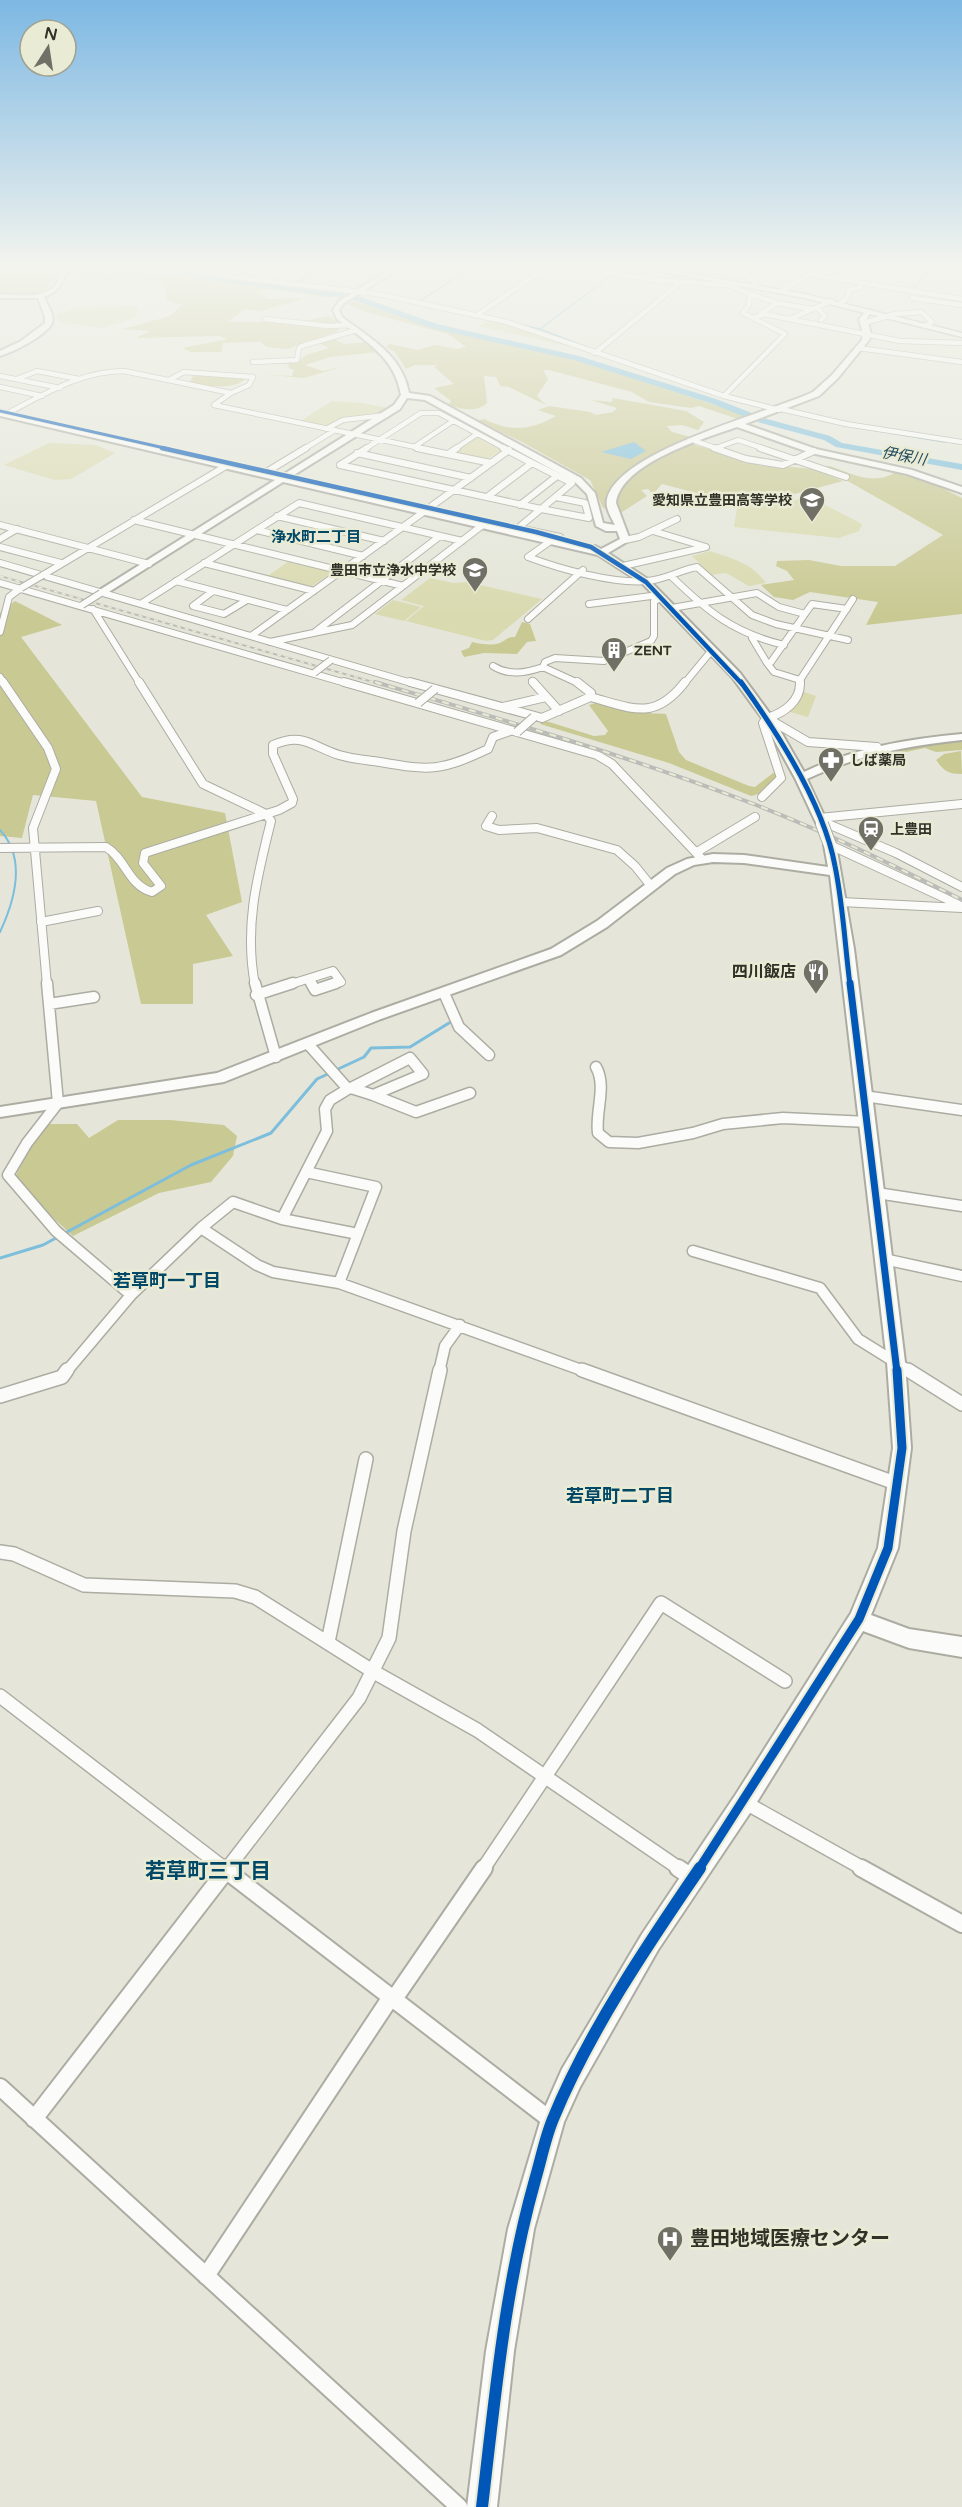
<svg xmlns="http://www.w3.org/2000/svg" width="962" height="2507" font-family="'Varela Round','Noto Sans JP',sans-serif">
<style>
.green{fill:#d9daaf}
.forest{fill:#c9c993}
.water{fill:#7cbedc}
.lines{fill:none;stroke-linecap:round;stroke-linejoin:round}
.stream-far2{stroke:#7cbedc;stroke-width:1.5}
.stream-far1{stroke:#7cbedc;stroke-width:2}
.stream{stroke:#7cbedc;stroke-width:3}
.river{fill:#7cbedc;fill-rule:evenodd}
.street-far5-casing{stroke:#acaca3;stroke-width:6}
.street-far4-casing{stroke:#acaca3;stroke-width:8}
.street-far3-casing{stroke:#acaca3;stroke-width:10}
.street-far2-casing{stroke:#acaca3;stroke-width:13}
.street-far1-casing{stroke:#acaca3;stroke-width:16}
.street-casing{stroke:#acaca3;stroke-width:20}
.secondary-casing{stroke:#acaca3;stroke-width:4}
.primary-casing{stroke:#acaca3;stroke-width:3}
.street-far5{stroke:#fbfbf9;stroke-width:4.5}
.street-far4{stroke:#fbfbf9;stroke-width:6}
.street-far3{stroke:#fbfbf9;stroke-width:8}
.street-far2{stroke:#fbfbf9;stroke-width:10}
.street-far1{stroke:#fbfbf9;stroke-width:13}
.street{stroke:#fbfbf9;stroke-width:16}
.secondary{fill:#fbfbf9;fill-rule:evenodd}
.primary{fill:#fbfbf9;fill-rule:evenodd}
.rail-far1-casing{stroke:#bbbcb8;stroke-width:2}
.rail-casing{stroke:#bbbcb8;stroke-width:4}
.rail-far1{stroke:#eaebd4;stroke-width:1.5;stroke-dasharray:4;stroke-linecap:butt}
.rail{stroke:#eaebd4;stroke-width:2;stroke-dasharray:7;stroke-linecap:butt}
.street-bridge-far1-casing{stroke:#acaca3;stroke-width:8;stroke-linecap:butt}
.street-bridge-casing{stroke:#acaca3;stroke-width:10;stroke-linecap:butt}
.secondary-bridge-casing{stroke:#acaca3;stroke-width:14;stroke-linecap:butt}
.street-bridge-far1{stroke:#fbfbf9;stroke-width:6}
.street-bridge{stroke:#fbfbf9;stroke-width:8}
.secondary-bridge{stroke:#fbfbf9;stroke-width:12}
.cycleway-far5-casing{stroke:#eaebd4;stroke-width:4.5}
.cycleway-far4-casing{stroke:#eaebd4;stroke-width:7}
.cycleway-far3-casing{stroke:#eaebd4;stroke-width:8}
.cycleway-far2-casing{stroke:#eaebd4;stroke-width:10}
.cycleway-far1-casing{stroke:#eaebd4;stroke-width:13}
.cycleway-casing{stroke:#eaebd4;stroke-width:16}
.cycleway-far5{stroke:#0057b8;stroke-width:3}
.cycleway-far4{stroke:#0057b8;stroke-width:4.5}
.cycleway-far3{stroke:#0057b8;stroke-width:5}
.cycleway-far2{stroke:#0057b8;stroke-width:7}
.cycleway-far1{stroke:#0057b8;stroke-width:9}
.cycleway{stroke:#0057b8;stroke-width:12}
.labels{text-anchor:middle;dominant-baseline:central;stroke-width:5;stroke-linejoin:round;paint-order:stroke}
.far-poi-label{font-size:14px;font-weight:bold;fill:#313128;stroke:#eaebd4;text-anchor:start}
.far-water-label{font-size:15px;font-style:italic;fill:#224a5e;stroke:#eaebd4}
.far-neighbourhood-label{font-size:15px;font-weight:bold;fill:#004865;stroke:#eaebd4}
.poi-label{font-size:16px;font-weight:bold;fill:#313128;stroke:#eaebd4;text-anchor:end}
.neighbourhood-label{font-size:18px;font-weight:bold;fill:#004865;stroke:#eaebd4}
.near-poi-label{font-size:20px;font-weight:bold;fill:#313128;stroke:#eaebd4;text-anchor:start}
.near-neighbourhood-label{font-size:21px;font-weight:bold;fill:#004865;stroke:#eaebd4}
</style>
<rect width="100%" height="100%" fill="#e5e6d9"/>
<path class="green" d="M131,306L138,307L136,318L101,328L59,322L56,315L75,308Z
M492,320L567,343L563,345L478,326Z
M332,401L362,403L388,408L383,413L340,419L325,427L299,422Z
M477,436L504,450L487,459L455,452Z
M49,443L96,445L115,453L71,479L55,480L4,465Z
M810,497L862,524L859,531L839,538L734,527L737,508L749,503L772,505Z
M710,551C733,559 752,563 766,583L749,586L726,573L711,575L692,556Z
M289,561L329,571L331,573L310,588L266,577Z
M430,578L454,583L467,582L542,599L493,640L486,641L406,621L424,606L401,600Z
M393,600L421,607L404,621L375,614Z
M804,692L816,696L808,717L787,711Z"/>
<path class="forest" d="M0,266H52L60,268C50,299 28,295 0,295Z
M82,266L125,267L140,271L145,269L138,266L172,275L334,296L328,298L266,289L260,292L267,299L306,298L261,311L245,309L228,322H299L329,316L340,323L338,331L287,349L267,347L260,342L223,343L221,352H191L182,348L228,339L218,336L136,338L150,331L123,329L170,316L182,305L167,300L162,280L78,279L81,277L73,272L112,274L117,271L109,268H79Z
M355,301L428,326L574,359L749,416L741,420L699,406L691,408L649,402L632,392L549,370H543L548,379L537,396L546,405L509,387L500,386L496,377L484,376L487,403C476,413 461,409 449,405L451,401L434,388L454,384L434,367L438,365H415L406,369L395,352L386,347L390,344L418,350L435,345L457,349L466,347L448,334L366,312L347,304Z
M334,339L344,344L367,342L378,352L330,357L305,365L323,371L345,366L304,378L259,374L292,376L294,370L289,368L288,364H258L298,362L306,355L329,348L319,343Z
M195,373L247,377C237,391 205,386 189,383Z
M613,398L686,411L704,422L698,430L682,425L667,426L672,432L691,437L681,441L768,465L814,469L843,481L769,501L731,502L662,484L653,494L648,489L641,490L647,496L619,514L603,508L590,480L522,442L477,421L484,419C510,432 530,431 556,416L538,410L549,406L590,412L596,415L613,412L617,408L591,400L612,402Z
M830,466C853,474 873,486 896,472L928,481L962,498V614L866,625L878,602L810,592L793,600L774,597L761,585L794,580L787,571L776,566L777,561L809,560L841,566H895L943,535L823,467Z
M15,601L62,625L21,637L142,797L225,813L242,902L206,915L233,956L193,964V1004H141L96,801L33,795L22,838L0,836V613Z
M522,622L530,624L536,641L527,642L517,654L484,653L464,657L461,651L469,648L472,642C481,644 491,646 500,643C507,640 507,637 515,637Z
M599,702C613,712 647,713 666,714L679,752L686,760L749,786L755,787L773,773L778,775C773,786 762,794 751,796L669,763L540,724L543,721L549,722L594,736L605,735L608,731L589,705Z
M962,740V750L936,752L925,748L882,757H861L932,743Z
M961,751L962,774C948,774 944,771 936,760L944,754Z
M118,1120H170L224,1125L237,1136L233,1156L211,1182L159,1193L73,1236L13,1181L33,1141L47,1124H77L89,1138Z"/>
<path class="water" d="M634,442L646,451L631,459L601,452Z"/>
<g class="lines">
<path class="stream-far2" d="M287,288L326,266
M915,291L912,290L933,266
M420,301L473,266
M515,323L540,329
M589,348L540,329L621,268L612,266
M854,427L945,442"/>
<path class="stream-far1" d="M0,830C27,859 15,900 0,932"/>
<path class="stream" d="M336,1070L364,1057L371,1048L410,1047L449,1023
M0,1258L43,1245L191,1165L271,1133L317,1079L330,1073"/>
<path class="river" d="M147,266H160L206,276L355,295L437,324L579,356L716,399L767,419L830,436L842,443L962,464V470L836,447L824,440L761,423L710,403L574,360L431,328L351,299L206,280Z"/>
<g class="street-far5-casing">
<path id="street-far5" d="M175,266L217,275L378,294L507,322L724,396L779,410
M577,266L653,280L728,285L750,294L749,305L743,313L785,334L724,396
M670,266L748,275L756,285
M758,266L962,299
M229,276L249,266
M782,291L809,274
M750,294L777,303L760,314
M912,298L962,305
M777,303L812,309
M840,304L847,298L849,290L861,287
M817,308L825,316L821,320
M477,315L549,266
M753,318L764,314L900,341L962,343
M265,319L329,326L349,325
M790,319L831,301
M864,323L895,314L921,312L932,322L925,326
M858,348L962,362
M595,353L681,282
M253,362L297,360L299,348L302,346L356,330
M0,376L60,388
M17,379L37,371L79,379
M169,380L184,372L253,377L249,385L231,393
M0,387L42,396
M781,409L846,424L962,442
M8,413C45,394 81,371 124,371L231,393L214,405L425,449
M326,429L343,420L386,415
M695,441L718,449
M414,447L453,421
M716,448L738,440L765,449
M304,449L335,430
M365,449L421,413H439L506,449
M455,449L477,434"/>
</g>
<g class="street-far4-casing">
<path id="street-far4" d="M417,448L491,463
M714,448L746,459L783,465L814,451
M760,448L846,477
M357,453L471,478
M448,454L457,448
M532,463L572,483L541,509
M340,465L367,448
M340,465L541,509L518,528
M268,471L306,448
M487,497L532,463L503,448
M520,505L557,476
M429,508L509,450
M541,509L589,518L585,503L556,497
M277,516L384,541
M134,520L403,586
M0,525L149,564
M518,528L560,537
M257,530L363,556
M0,539L17,529
M552,540L528,557C560,569 613,584 647,581C665,580 680,570 697,567L752,615L776,624L848,640
M625,540L639,537L677,519
M0,547L61,563
M0,563L415,684
M204,563L314,591
M623,566L706,547L653,531
M43,575L226,466
M672,577C708,612 734,633 784,645
M176,581L287,610
M0,583L349,684
M213,591L193,606L224,614L247,600
M142,603L299,503L462,541
M589,604L659,595
M672,608L757,593L779,607L805,614
M93,609L140,684
M528,619L583,570
M0,632L9,597L21,588
M315,632L440,536
M251,636L425,511
M752,638L767,663
M270,642L352,625L484,524
M493,666C509,676 526,673 543,667
M0,677L5,684
M800,680L774,672L767,663L771,662L812,604L847,609
M532,681L534,684
M580,684L543,667L545,662L555,658L604,661L651,641L654,636V601L662,598
M684,684L712,650
M800,684V680L853,599"/>
</g>
<g class="street-far3-casing">
<path id="street-far3" d="M3,682L48,748L56,769L33,828L47,985
M139,682L203,784L266,814L271,821C257,877 244,927 255,985
M344,682L597,755L612,764L702,859
M410,682L542,718L588,698L591,693L577,682
M533,682L559,711
M590,697C632,708 654,722 685,682
M503,707L546,697
M767,718C784,713 801,701 800,682
M767,718L808,742L877,747
M762,797L781,778L763,723L767,718
M492,816L486,826L499,830L537,828L617,850L635,866L651,886
M819,818L962,804
M821,821L896,853L962,887
M830,845L962,906
M0,848L106,847C126,859 128,885 152,892L161,886L143,863L145,853L279,810L292,803L293,799L273,754V745C303,732 311,746 339,755C352,759 367,760 380,762C431,771 441,771 488,749L493,737L510,731
M697,852L755,817
M841,902L962,908
M41,922L98,911
M308,979L312,985
M288,985L333,971L341,982L331,985"/>
</g>
<g class="street-far2-casing">
<path id="street-far2" d="M255,983L276,1057
M311,983L315,990L336,983
M444,993L459,1027L489,1055
M256,995L293,983
M49,1004L94,997
M308,1044L348,1089L351,1088
M410,1058L423,1074L373,1095L351,1088Z
M596,1067C607,1086 595,1112 598,1133L609,1142L638,1143L693,1133L723,1124L783,1118L868,1122
M373,1095L416,1112L470,1093
M864,1096L962,1110
M306,1172L376,1187L339,1283
M8,1175L27,1143L58,1103L47,983
M8,1175L56,1231L131,1295
M877,1193L962,1206
M282,1219L358,1234
M201,1228L257,1265L273,1272L339,1283L587,1372
M693,1251L820,1288L858,1339L911,1372
M884,1259L962,1276
M66,1372L131,1295L201,1228L233,1202L282,1219L327,1131L325,1109L330,1100L348,1089
M439,1372L445,1346L460,1325"/>
</g>
<g class="street-far1-casing">
<path id="street-far1" d="M582,1370L898,1484
M908,1370L962,1404
M0,1396L62,1377L67,1370
M0,1552L14,1554L84,1585L235,1591L255,1597L374,1672L477,1730L680,1869
M328,1642L366,1459
M0,1696L225,1869
M744,1802L864,1869
M227,1869L359,1698L389,1638L404,1531L440,1370
M483,1869L661,1603L785,1681"/>
</g>
<g class="street-casing">
<path id="street" d="M223,1868L552,2121
M678,1868L693,1878
M861,1868L962,1924
M394,1999L484,1868
M0,2087L459,2507
M34,2119L228,1868
M206,2276L391,1997"/>
</g>
<g class="secondary-casing">
<path id="secondary" d="M66,266H73C60,277 66,289 44,297C47,304 55,316 52,323C46,336 13,352 0,356V351L21,341L45,323V317L38,298H0V294C16,295 46,300 57,283C61,277 60,271 66,266Z
M396,266H403L344,303L339,310L342,317C371,339 402,355 409,393L430,396L581,478L595,493L603,523L615,525C611,517 605,508 607,499C619,450 768,413 813,392L832,375L862,340L863,334L859,319L867,310H871L867,319L871,334L869,340L838,378L819,396L745,424L816,449L912,470L962,487V493L907,474L811,453L737,427C705,438 621,463 616,503L630,540L608,553L649,580L740,673L773,718L804,772C854,748 907,739 962,734V740C907,746 857,755 807,779L828,824L826,827H818L795,778L762,718L732,677L643,584L598,555L283,482L104,595H98V591L275,480L0,416V412L281,476L394,405L401,395C395,357 365,341 337,319L333,310L339,301ZM407,398L425,400L575,482L587,494L596,526L606,531H617L620,539L601,549L595,546L591,548L289,478L400,409Z
M830,841L836,845L854,949L905,1362L911,1448L898,1548L871,1615L909,1629L962,1637V1657L909,1648L863,1631L752,1810L658,1950L580,2087L564,2122L534,2229L514,2351L497,2507H467L486,2351L508,2229L543,2112L562,2069L642,1934L736,1794L851,1613L878,1548L893,1448L887,1362L830,875L744,863L713,862L694,865L675,874L607,927L561,955L381,1019L224,1082L0,1117V1107L217,1073L371,1013L551,949L597,921L667,868L687,859L713,854L744,855L828,867L824,845Z"/>
</g>
<g class="primary-casing">
<path id="primary" d="M631,266H646L805,294L962,333V337L805,298Z"/>
</g>
<use href="#street-far5" class="street-far5"/>
<use href="#street-far4" class="street-far4"/>
<use href="#street-far3" class="street-far3"/>
<use href="#street-far2" class="street-far2"/>
<use href="#street-far1" class="street-far1"/>
<use href="#street" class="street"/>
<use href="#secondary" class="secondary"/>
<use href="#primary" class="primary"/>
<g class="rail-far1-casing">
<path id="rail-far1" d="M934,266L962,271
M0,576L380,684"/>
</g>
<g class="rail-casing">
<path id="rail" d="M375,682C501,719 628,756 751,803C824,831 893,865 962,900"/>
</g>
<use href="#rail-far1" class="rail-far1"/>
<use href="#rail" class="rail"/>
<g class="street-bridge-far1-casing">
<path id="street-bridge-far1" d="M21,588L43,575
M82,605L101,593
M314,673L331,660"/>
</g>
<g class="street-bridge-casing">
<path id="street-bridge" d="M418,703L435,689
M517,732L534,717"/>
</g>
<g class="secondary-bridge-casing">
<path id="secondary-bridge" d="M822,824L830,845"/>
</g>
<use href="#street-bridge-far1" class="street-bridge-far1"/>
<use href="#street-bridge" class="street-bridge"/>
<use href="#secondary-bridge" class="secondary-bridge"/>
<g class="cycleway-far5-casing">
<path id="cycleway-far5" d="M0,411L169,449"/>
</g>
<g class="cycleway-far4-casing">
<path id="cycleway-far4" d="M162,448L536,532L591,547L646,582L742,684"/>
</g>
<g class="cycleway-far3-casing">
<path id="cycleway-far3" d="M741,682C777,732 824,805 835,866C843,905 845,946 850,985"/>
</g>
<g class="cycleway-far2-casing">
<path id="cycleway-far2" d="M850,983L897,1372"/>
</g>
<g class="cycleway-far1-casing">
<path id="cycleway-far1" d="M699,1869L859,1619L888,1548L902,1448L897,1370"/>
</g>
<g class="cycleway-casing">
<path id="cycleway" d="M482,2507C495,2397 505,2286 535,2180C541,2160 545,2138 553,2119C588,2033 648,1944 700,1868"/>
</g>
<use href="#cycleway-far5" class="cycleway-far5"/>
<use href="#cycleway-far4" class="cycleway-far4"/>
<use href="#cycleway-far3" class="cycleway-far3"/>
<use href="#cycleway-far2" class="cycleway-far2"/>
<use href="#cycleway-far1" class="cycleway-far1"/>
<use href="#cycleway" class="cycleway"/>
</g>
<linearGradient id="sky" x2="0" y2="1"><stop stop-color="#7db8e3"/><stop offset="0.43" stop-color="#f3f4ee"/><stop offset="1" stop-color="#f3f4ee" stop-opacity="0"/></linearGradient>
<rect width="962" height="617" fill="url(#sky)"/>
<defs>
<g id="school-pin" transform="scale(1.35)"><path d="M0 17L-7.5 6A9.5 9.5 0 1 1 7.5 6Z" fill="#707066" stroke="#eaebd4"/><path d="M0-5L7-2L0 1L-7-2ZM-4 1L0 2.5L4 1V4Q0 6-4 4Z" fill="#fff"/></g>
<g id="building-pin" transform="scale(1.35)"><path d="M0 17L-7.5 6A9.5 9.5 0 1 1 7.5 6Z" fill="#707066" stroke="#eaebd4"/><path d="M-4-6H4V6H1V3H-1V6H-4ZM-2.5-4.3h1.7v1.8h-1.7ZM.8-4.3h1.7v1.8H.8ZM-2.5-1h1.7V.8h-1.7ZM.8-1h1.7V.8H.8Z" fill="#fff"/></g>
<g id="pharmacy-pin" transform="scale(1.35)"><path d="M0 17L-7.5 6A9.5 9.5 0 1 1 7.5 6Z" fill="#707066" stroke="#eaebd4"/><path d="M-2-6h4v4h4v4h-4v4h-4v-4h-4v-4h4Z" fill="#fff"/></g>
<g id="station-pin" transform="scale(1.35)"><path d="M0 17L-7.5 6A9.5 9.5 0 1 1 7.5 6Z" fill="#707066" stroke="#eaebd4"/><path d="M-3-6H3Q5-6 5-4V2Q5 4 3 4L4.5 6H3L1.5 4h-3L-3 6H-4.5L-3 4Q-5 4-5 2V-4Q-5-6-3-6ZM-3.5-4v3h7v-3ZM-3.5 1v1.5H-2V1ZM2 1v1.5H3.5V1Z" fill="#fff"/></g>
<g id="restaurant-pin" transform="scale(1.35)"><path d="M0 17L-7.5 6A9.5 9.5 0 1 1 7.5 6Z" fill="#707066" stroke="#eaebd4"/><path d="M-5-6h1v4h1v-4h1v4h1v-4h1v5L-1.5 .5V6h-2V.5L-5-1ZM5-6V6H3V1.5H1.5Q1.5-4 5-6Z" fill="#fff"/></g>
<g id="hospital-pin" transform="scale(1.35)"><path d="M0 17L-7.5 6A9.5 9.5 0 1 1 7.5 6Z" fill="#707066" stroke="#eaebd4"/><path d="M-5-5h3v3.5h4V-5h3V5h-3V1.5h-4V5h-3Z" fill="#fff"/></g>
</defs>
<g fill-rule="evenodd">
<use href="#school-pin" x="812" y="500"/>
<use href="#school-pin" x="475" y="570"/>
<use href="#building-pin" x="614" y="650"/>
<use href="#pharmacy-pin" x="831" y="760"/>
<use href="#station-pin" x="871" y="829"/>
<use href="#restaurant-pin" x="816" y="972"/>
<use href="#hospital-pin" x="670" y="2239"/>
</g>
<g class="labels">
<g class="far-poi-label">
<text x="792" y="500" text-anchor="end">愛知県立豊田高等学校</text>
<text x="456" y="570" text-anchor="end">豊田市立浄水中学校</text>
<text x="634" y="650">ZENT</text>
<text x="850" y="760">しば薬局</text>
<text x="890" y="829">上豊田</text>
</g>
<g class="far-water-label">
<text transform="translate(904 456) rotate(10)">伊保川</text>
</g>
<g class="far-neighbourhood-label">
<text x="316" y="537">浄水町二丁目</text>
</g>
<g class="poi-label">
<text x="796" y="972">四川飯店</text>
</g>
<g class="neighbourhood-label">
<text x="167" y="1281">若草町一丁目</text>
<text x="620" y="1496">若草町二丁目</text>
</g>
<g class="near-poi-label">
<text x="690" y="2239">豊田地域医療センター</text>
</g>
<g class="near-neighbourhood-label">
<text x="208" y="1871">若草町三丁目</text>
</g>
</g>
<g transform="translate(48 48) rotate(12)"><circle r="28" fill="#eaebd4" stroke="#a0a18f" stroke-width="1.5"/>
<path d="M0-4.5L10 22L0 15L-10 22Z" fill="#707066"/>
<text y="-9" font-size="16" font-weight="bold" text-anchor="middle" fill="#313128">N</text>
</g>
</svg>
